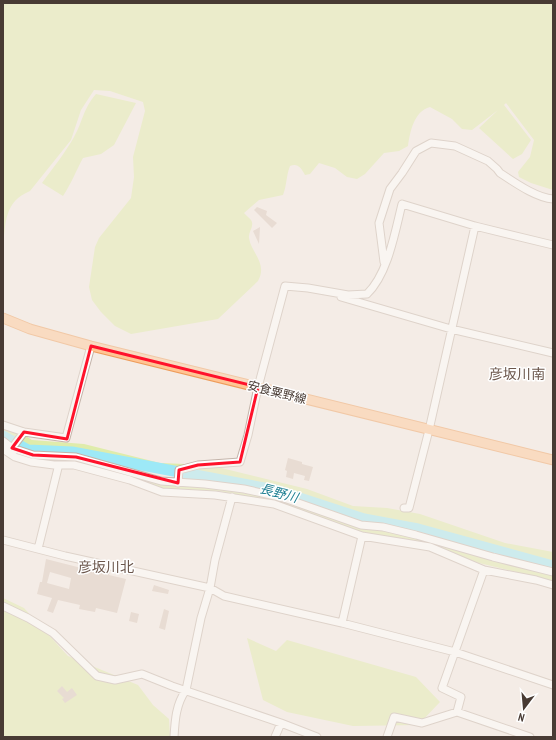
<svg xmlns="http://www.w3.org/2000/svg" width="556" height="740" font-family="'PT Sans Narrow','Noto Sans JP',sans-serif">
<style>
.green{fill:#dfecab}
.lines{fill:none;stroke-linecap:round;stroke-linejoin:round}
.river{stroke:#9de9f7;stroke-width:11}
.building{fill:#dac7bd;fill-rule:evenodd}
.minor-casing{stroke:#c4b4aa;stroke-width:9}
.major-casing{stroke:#ee9c5a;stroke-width:11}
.minor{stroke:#fff;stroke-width:7}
.major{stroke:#ffc594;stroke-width:9}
.marked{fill:none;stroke:#ff122b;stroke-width:3;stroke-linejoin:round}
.labels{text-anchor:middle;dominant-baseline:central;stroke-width:3;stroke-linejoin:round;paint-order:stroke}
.street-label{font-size:12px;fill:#483b34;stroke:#fff}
.water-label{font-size:13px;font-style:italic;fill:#1f7f92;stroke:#fff}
.quarter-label{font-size:14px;fill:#6b564b;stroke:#fff}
</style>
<rect width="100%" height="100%" fill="#f4ece6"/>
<path class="green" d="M3,3H553V190L531,183L519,177L518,172L530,157L534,140L506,103L504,105L531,140L522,154L513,159L479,128L498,110L472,130L462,129L452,119L430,107C414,111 410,132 408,146L399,151L384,153L365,174L357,179L347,177L335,168L319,163L310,174L305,175C301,168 298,163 290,166C286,176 287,185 283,195L259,200L244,213C246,215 249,218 251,220C255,226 248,232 249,238C251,253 268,263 258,281L218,319L131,334L115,326L101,312L92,300L89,287L95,247L99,238L131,198L134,177L133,157L145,111L143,102L110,91L94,90L81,110L71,140L30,191C4,202 6,222 3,246Z
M96,94L136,103L114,145L101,154L83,158C76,171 71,184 63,196L42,183C53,168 65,153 74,137C83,121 83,109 96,94Z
M3,422L32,440L84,444L160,463L209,465L307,489L353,506L387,508L420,514L505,543L553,552V565L416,525L365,517L295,494L260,485L214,476L161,472L75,451L50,450L26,444L3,433Z
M3,443L15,451L76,459L159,482L181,487L196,485L282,500L362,527L402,534L553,576V581L475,562L438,548L402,542L336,525L279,503L219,491L193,492L165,489L20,456L3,447Z
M3,598L24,608L68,656L138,685L153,705L169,719L170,737H3Z
M247,638L276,651L287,640L416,677L440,702L418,725L353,726L287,712L263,700Z"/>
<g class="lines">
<path class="river" d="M3,436L28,450L72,452L275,490L364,519L418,529L553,566"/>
</g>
<path class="building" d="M257,207L267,211L266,215L277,223L272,228L254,210Z
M260,227L259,244L253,231Z
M288,458L302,462V464L313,467L309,481L304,480L305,476L294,473L293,479L286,477L287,471L285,470Z
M46,559L101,573L102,569L110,571L109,575L126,579L117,613L96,608L95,612L79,609L80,605L58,600L53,613L47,611L52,598L37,594L40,582H42ZM50,572L71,578L69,589L47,583Z
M154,585L169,590L168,594L152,591Z
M164,609L169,611L165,630L159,628Z
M131,612L139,614L137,623L129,621Z
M62,686L67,692L72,688L77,695L65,703L62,699L64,698L57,691Z"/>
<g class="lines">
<g class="minor-casing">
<path id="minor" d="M384,262L379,223L390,189L402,173L416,151L431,143L455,146L488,161L497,169L500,173C514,182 536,198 553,199
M341,297L451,329L553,353
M3,425L24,432L66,438L91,346
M3,441L12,448L33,455L76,457L161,481L205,484L244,489L284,498L361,525L383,527L416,535L493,557L553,572
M12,448L24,432
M3,449L15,457L31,462L54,465H74L130,480L162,492L215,495L274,504L362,536L430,547L484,570L536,580L553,585
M178,483L179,470L198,465L240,462L248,435L258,387L285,286L308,288L348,295L367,294C388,274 395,232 402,204L475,226L553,245
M404,508H409L429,430L475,226
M3,540L65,556L210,588L224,596L342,623L455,652L553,685
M38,549L58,468
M3,606L28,618L53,633L97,676L115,680L142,674L172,686L281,723L317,737
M342,623L362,536
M457,712L461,697L442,688L484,570
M174,737C175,720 176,704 186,690L201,618L210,588L215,560L232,497
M275,737L281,723
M387,737L394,717L422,723L457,712L530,737"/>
</g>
<g class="major-casing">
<path id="major" d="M3,318L30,329L91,346L553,460"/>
</g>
<use href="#minor" class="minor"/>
<use href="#major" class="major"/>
</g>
<path d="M0 0H556V740H0ZM91,346L258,387L240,462L198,465L179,470L178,483L76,457L33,455L12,448L24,432L67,439Z" fill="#f4ece6" fill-opacity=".55" fill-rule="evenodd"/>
<path class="marked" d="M91,346L258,387L240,462L198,465L179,470L178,483L76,457L33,455L12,448L24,432L67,439Z"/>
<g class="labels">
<g class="street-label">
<text transform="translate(277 392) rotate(14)">安食粟野線</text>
</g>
<g class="water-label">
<text transform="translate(279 493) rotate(15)">長野川</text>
</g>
<g class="quarter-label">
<text x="517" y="374">彦坂川南</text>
<text x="106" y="567">彦坂川北</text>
</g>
</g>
<rect width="556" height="740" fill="none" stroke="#483b34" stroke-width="8"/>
<g transform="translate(524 708) rotate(196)" stroke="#ffffff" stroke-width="3" paint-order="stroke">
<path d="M0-3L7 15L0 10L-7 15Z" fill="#483b34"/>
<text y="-6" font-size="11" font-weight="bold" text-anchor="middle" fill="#483b34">N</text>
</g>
</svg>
